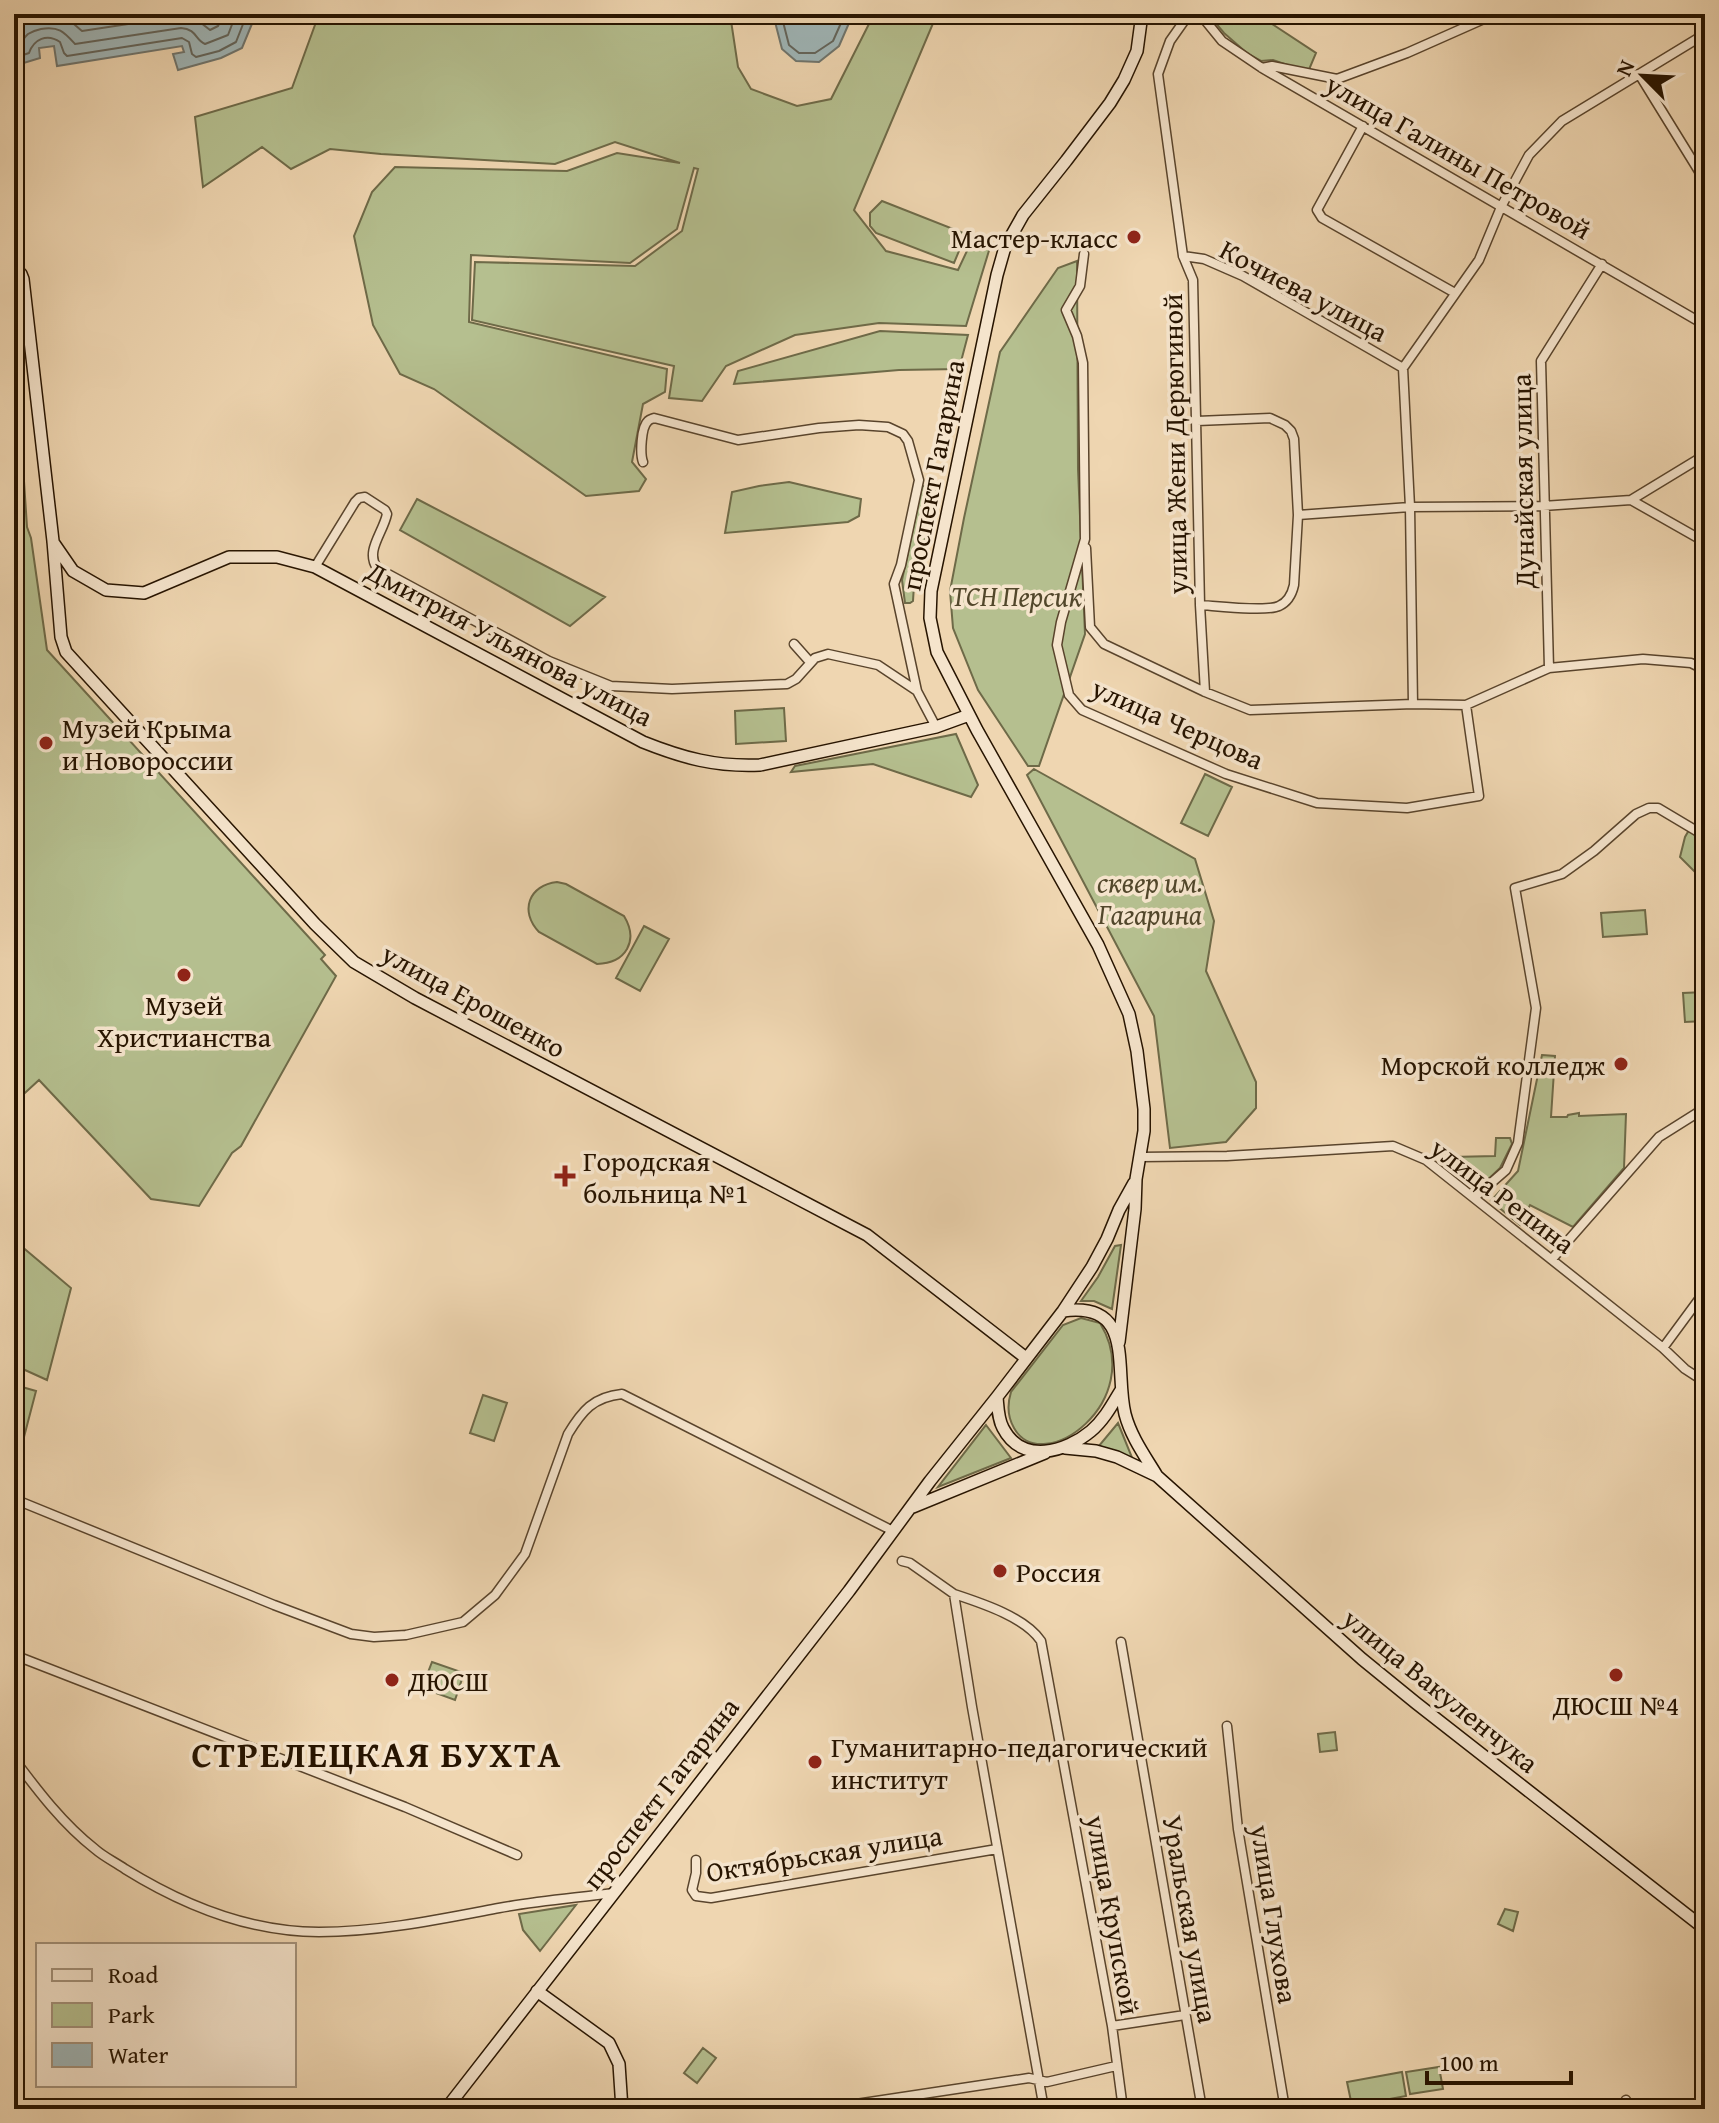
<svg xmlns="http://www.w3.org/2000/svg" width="1719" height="2123" font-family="'Gentium Book Plus',serif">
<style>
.green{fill:#b5bf8f;stroke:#6e6a48;stroke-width:2}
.water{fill:#9fb6b8;stroke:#6f756e;stroke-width:2}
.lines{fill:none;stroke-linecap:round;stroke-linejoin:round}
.shore{stroke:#63655c;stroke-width:2}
.street-casing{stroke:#59442c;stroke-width:11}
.secondary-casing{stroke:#271400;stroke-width:14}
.street{stroke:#f5e4cc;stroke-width:8}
.secondary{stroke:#f5e4cc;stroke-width:11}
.poi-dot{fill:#8f2418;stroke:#f5e4cc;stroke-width:3}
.labels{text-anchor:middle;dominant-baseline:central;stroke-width:7;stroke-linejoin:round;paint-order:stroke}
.street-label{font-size:28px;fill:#271400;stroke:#f5e4cc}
.poi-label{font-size:28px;fill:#271400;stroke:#f5e4cc;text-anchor:start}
.park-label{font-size:28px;font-style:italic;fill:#52472b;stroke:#f5e4cc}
.district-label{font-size:36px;font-weight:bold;letter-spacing:2px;fill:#271400;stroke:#f5e4cc}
</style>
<rect width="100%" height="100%" fill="#efd6b1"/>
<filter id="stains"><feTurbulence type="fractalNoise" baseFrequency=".0025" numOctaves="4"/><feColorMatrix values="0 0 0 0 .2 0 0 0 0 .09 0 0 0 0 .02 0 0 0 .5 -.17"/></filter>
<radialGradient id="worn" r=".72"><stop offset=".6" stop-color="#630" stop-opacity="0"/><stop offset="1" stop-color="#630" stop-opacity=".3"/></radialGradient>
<path class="green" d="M319,14H524L543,21L599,14H730L738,67L751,89L797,106L831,99L874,14H937L854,210L886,251L958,270L974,236L991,244L966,326L879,323L795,335L726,366L702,401L669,398L674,366L472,320L475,262L635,266L682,231L698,169L694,168L677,229L630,263L471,255L469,322L667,369L665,392L643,404L632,462L646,479L639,491L586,496L434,389L400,374L373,325L354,236L372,192L395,167L567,171L617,153L680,163L615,142L555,164L381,154L330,149L291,169L262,147L203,187L195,117L292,88Z
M1208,14H1252L1266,20L1316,53L1308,72L1273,60L1261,61L1248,54L1224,33Z
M882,201L966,234L954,263L876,233L870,226V213Z
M1077,261L1078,469L1085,634L1039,766H1028L978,690L953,628L950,591L964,518L1000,352L1058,268Z
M14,328L27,527L31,538L47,650L325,955L321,959L336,976L241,1146L232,1153L199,1206L151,1199L39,1080L14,1103Z
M880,331L968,335L959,369L899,370L734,384L738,371Z
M789,482L861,499L859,516L848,522L725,533L732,492L759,486Z
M922,486L937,489L914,585L913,601L910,603H905L902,580Z
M417,499L605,597L570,626L400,530Z
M784,708L786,741L736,744L735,711Z
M956,734L978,785L971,797L873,764L791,772L795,766Z
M1034,769L1195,859L1214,921L1206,971L1256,1082V1108L1226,1142L1170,1148L1154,1016L1027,775Z
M1205,774L1232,787L1208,836L1181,823Z
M1689,830L1705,837V882L1680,857L1685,837Z
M557,882L566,884L624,916C639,941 626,963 597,964L539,932C519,911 529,885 557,882Z
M1645,910L1647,934L1603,937L1601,913Z
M644,926L669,939L640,991L616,978Z
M1705,992V1021L1685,1022L1683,993Z
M1542,1055L1555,1056L1551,1117H1567L1568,1115L1579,1113V1116L1626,1114L1624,1168L1573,1227L1530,1205L1520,1225L1491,1201L1518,1171Z
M1496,1138H1510L1512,1144L1500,1168L1479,1188L1447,1163L1451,1157L1495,1156Z
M14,1240L71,1288L47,1380L14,1365Z
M1121,1245L1112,1309L1094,1301H1081L1098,1277L1115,1246Z
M1081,1318L1100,1323C1148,1402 1042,1478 1014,1428C1007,1416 1007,1405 1011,1392L1063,1325Z
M15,1385L36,1391L24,1437L14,1434Z
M483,1395L507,1403L494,1441L470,1433Z
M1118,1423L1133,1460L1098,1447Z
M986,1425L1011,1458L938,1487Z
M432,1662L464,1673L455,1700L422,1688Z
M1335,1732L1337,1750L1320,1752L1318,1734Z
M576,1905L540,1951L523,1930L519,1914Z
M1505,1909L1518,1912L1513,1931L1498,1924Z
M703,2048L716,2058L697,2083L684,2073Z
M1439,2067L1443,2089L1410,2094L1406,2072Z
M1402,2072L1406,2096L1352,2106L1347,2082Z"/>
<path class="water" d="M14,14H256L242,48L221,58L178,70L173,54L184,52L182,46L57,66L54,46L39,48L40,58L14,66Z
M773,14H853L839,46L819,62L796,61L782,49Z"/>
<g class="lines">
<path class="shore" d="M781,14L789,45L799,53H815L833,41L845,14
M14,33C25,18 49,11 67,19C72,22 77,27 82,31L181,16L196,19L210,30L218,26L223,14
M14,47C23,44 21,40 28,34C33,31 36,30 41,29C59,26 64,32 75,44L181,28C197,29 195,40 205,44L228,35L236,14
M14,58L29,53C34,39 47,33 60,42L64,53L67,56L182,38L189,42L192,54L196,57L219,51L236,42L247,14"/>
<g class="street-casing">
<path id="street" d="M1189,14L1170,41L1158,74L1183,256L1193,280L1200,605L1205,692
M1200,14L1222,41L1262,68L1705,325
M1274,14H1275
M1262,68L1272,66L1337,79L1407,53L1495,14
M1639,74L1705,181
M1363,126L1317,210L1322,218L1455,293
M1084,254L1080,286L1066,310L1077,336L1083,363L1085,539L1061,622L1057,645L1069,695L1082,710L1226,774L1317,803L1407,808L1479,796L1466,705
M1183,256L1204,259L1243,276L1403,368
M1197,421L1270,418L1285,425L1291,431L1294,439L1298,515L1294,585C1292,594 1288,602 1279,606C1267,612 1216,606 1200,605
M643,462C640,454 641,427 648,421C650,419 652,419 654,418L738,440L819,428L859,425L888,427L903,434L908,441L919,480L901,565L894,584L917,691L936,727
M1631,500L1705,455
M1298,515L1410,507L1543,506L1631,500L1705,542
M1086,548L1090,627L1104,644L1205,692L1250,710L1413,704L1466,705L1549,668L1643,659L1691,663L1705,670
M315,567L355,502L359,498L365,497L385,510L387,514C383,533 365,551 377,568L549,661L611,686L672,689L787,684L796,679L815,658L828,654L878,665L917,691
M794,644L810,662
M1549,668L1541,361L1602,264
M1413,704L1410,507L1403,368L1479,260L1501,207L1529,155L1562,121L1705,34
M1141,1157L1227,1156L1393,1146L1426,1160L1663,1348L1685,1369L1705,1382
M1475,1197L1506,1170L1518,1143L1536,1008L1515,888L1562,874L1594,851L1636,814L1649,808H1658L1705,836
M1552,1259L1659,1137L1705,1108
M1663,1348L1705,1291
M14,1499L274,1605L351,1634L374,1637L406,1635L463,1622L495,1595L525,1554L568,1434C582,1411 593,1397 622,1394L893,1531
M902,1561L910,1563L954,1594L972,1707L1044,2109
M954,1594C981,1603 1025,1617 1041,1641L1112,2026L1123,2109
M1121,1642L1202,2109
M14,1655L405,1807L517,1855
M1227,1726L1238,1829L1285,2109
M14,1759C38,1791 63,1824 95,1849C104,1857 115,1862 125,1869C183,1905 250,1932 319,1932C379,1932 441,1919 499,1908C537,1901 575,1898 613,1893
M696,1860V1873L692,1890L696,1896L711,1898L997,1849
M1112,2026L1185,2015
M1626,2100L1627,2109
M14,2109H15
M823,2109L1029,2078L1047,2082L1116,2066"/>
</g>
<g class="secondary-casing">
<path id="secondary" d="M14,268L21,274L23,279L53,541L61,637L66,652L315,924L354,962L415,998L867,1235L1026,1358
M53,542L73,571L106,590L144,593L229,557H277L315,567L643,742C683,758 716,767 760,765L936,727L969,715
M1063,1311C1136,1301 1114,1369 1125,1414C1131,1437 1145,1456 1157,1476
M1119,1342L1135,1209L1136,1179L1144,1131V1109L1137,1051L1129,1014L1098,945L977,730L937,652L930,618L931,591L997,275L1005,247L1023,215L1066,161L1110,103L1124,80L1137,51L1142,14
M997,1397C998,1408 998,1419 1003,1428C1022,1465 1066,1452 1091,1431C1104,1420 1112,1405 1121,1390
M1065,1448L1096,1451L1117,1457L1157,1476L1362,1659L1416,1703L1705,1929
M913,1507L1045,1453
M537,1991L609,2043L619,2064L622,2109
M446,2109L849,1591L930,1481L997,1397L1063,1311L1092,1267L1107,1239L1119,1210L1134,1183"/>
</g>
<use href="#street" class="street"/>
<use href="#secondary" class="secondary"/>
</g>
<g class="poi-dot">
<circle cx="1134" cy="237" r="8"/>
<circle cx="46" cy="743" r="8"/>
<circle cx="184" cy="975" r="8"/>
<circle cx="1621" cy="1064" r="8"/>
<path d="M561 1164h8v8h8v8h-8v8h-8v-8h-8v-8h8z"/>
<circle cx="1000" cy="1571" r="8"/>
<circle cx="1616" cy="1675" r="8"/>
<circle cx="392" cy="1680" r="8"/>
<circle cx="815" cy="1762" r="8"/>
</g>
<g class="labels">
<g class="street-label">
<text transform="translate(1459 156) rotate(30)">улица Галины Петровой</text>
<text transform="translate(1304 290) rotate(28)">Кочиева улица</text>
<text transform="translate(1174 444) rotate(-91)">улица Жени Дерюгиной</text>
<text transform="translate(932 475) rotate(-79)">проспект Гагарина</text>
<text transform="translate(1522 481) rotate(-91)">Дунайская улица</text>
<text transform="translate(510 643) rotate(28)">Дмитрия Ульянова улица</text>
<text transform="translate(1178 723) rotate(24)">улица Черцова</text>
<text transform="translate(474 1000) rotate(29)">улица Ерошенко</text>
<text transform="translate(1503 1195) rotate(37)">улица Репина</text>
<text transform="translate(1441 1690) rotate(39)">улица Вакуленчука</text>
<text transform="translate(660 1793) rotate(-52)">проспект Гагарина</text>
<text transform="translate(824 1853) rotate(-9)">Октябрьская улица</text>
<text transform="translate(1275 1914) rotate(81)">улица Глухова</text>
<text transform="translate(1114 1915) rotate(80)">улица Крупской</text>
<text transform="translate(1191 1919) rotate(80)">Уральская улица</text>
</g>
<g class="poi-label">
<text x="1118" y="237" text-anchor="end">Мастер-класс</text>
<text x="62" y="727">Музей Крыма<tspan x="62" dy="32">и Новороссии</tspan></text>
<text x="184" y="1004" text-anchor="middle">Музей<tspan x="184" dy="32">Христианства</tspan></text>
<text x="1605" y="1064" text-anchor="end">Морской колледж</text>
<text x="583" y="1160">Городская<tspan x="583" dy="32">больница №1</tspan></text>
<text x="1016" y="1571">Россия</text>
<text x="408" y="1680">ДЮСШ</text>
<text x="1616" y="1704" text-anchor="middle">ДЮСШ №4</text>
<text x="831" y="1746">Гуманитарно-педагогический<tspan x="831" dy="32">институт</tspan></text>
</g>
<g class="park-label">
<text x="1017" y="595">ТСН Персик</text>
<text x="1150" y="881">сквер им.<tspan x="1150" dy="32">Гагарина</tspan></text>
</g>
<g class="district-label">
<text x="377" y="1753">СТРЕЛЕЦКАЯ БУХТА</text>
</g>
</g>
<rect width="1719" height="2123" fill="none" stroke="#efd6b1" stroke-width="48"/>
<rect x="16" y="16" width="1687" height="2091" fill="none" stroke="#271400" stroke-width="4"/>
<rect x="24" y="24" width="1671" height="2075" fill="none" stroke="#271400" stroke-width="2"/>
<rect x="36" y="1943" width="260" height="144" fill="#f5e4cc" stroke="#a3917a" stroke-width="2"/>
<rect x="52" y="1969" width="40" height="12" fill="#f5e4cc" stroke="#a3917a" stroke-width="2"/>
<text x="108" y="1983" font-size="24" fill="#271400">Road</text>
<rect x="52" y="2003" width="40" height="24" fill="#b5bf8f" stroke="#a3917a" stroke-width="2"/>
<text x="108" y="2023" font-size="24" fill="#271400">Park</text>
<rect x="52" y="2043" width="40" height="24" fill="#9fb6b8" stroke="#a3917a" stroke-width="2"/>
<text x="108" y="2063" font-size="24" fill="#271400">Water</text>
<g transform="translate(1643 76) rotate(294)" stroke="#f5e4cc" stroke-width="6" paint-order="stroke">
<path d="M0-6L14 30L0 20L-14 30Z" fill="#271400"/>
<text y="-12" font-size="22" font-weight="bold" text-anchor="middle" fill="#271400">N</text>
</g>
<path d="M1427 2071v12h144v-12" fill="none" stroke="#271400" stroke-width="4"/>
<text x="1439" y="2071" font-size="24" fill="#271400" stroke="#f5e4cc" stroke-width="6" paint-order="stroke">100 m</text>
<rect width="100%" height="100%" filter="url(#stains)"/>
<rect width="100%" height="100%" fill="url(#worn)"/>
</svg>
